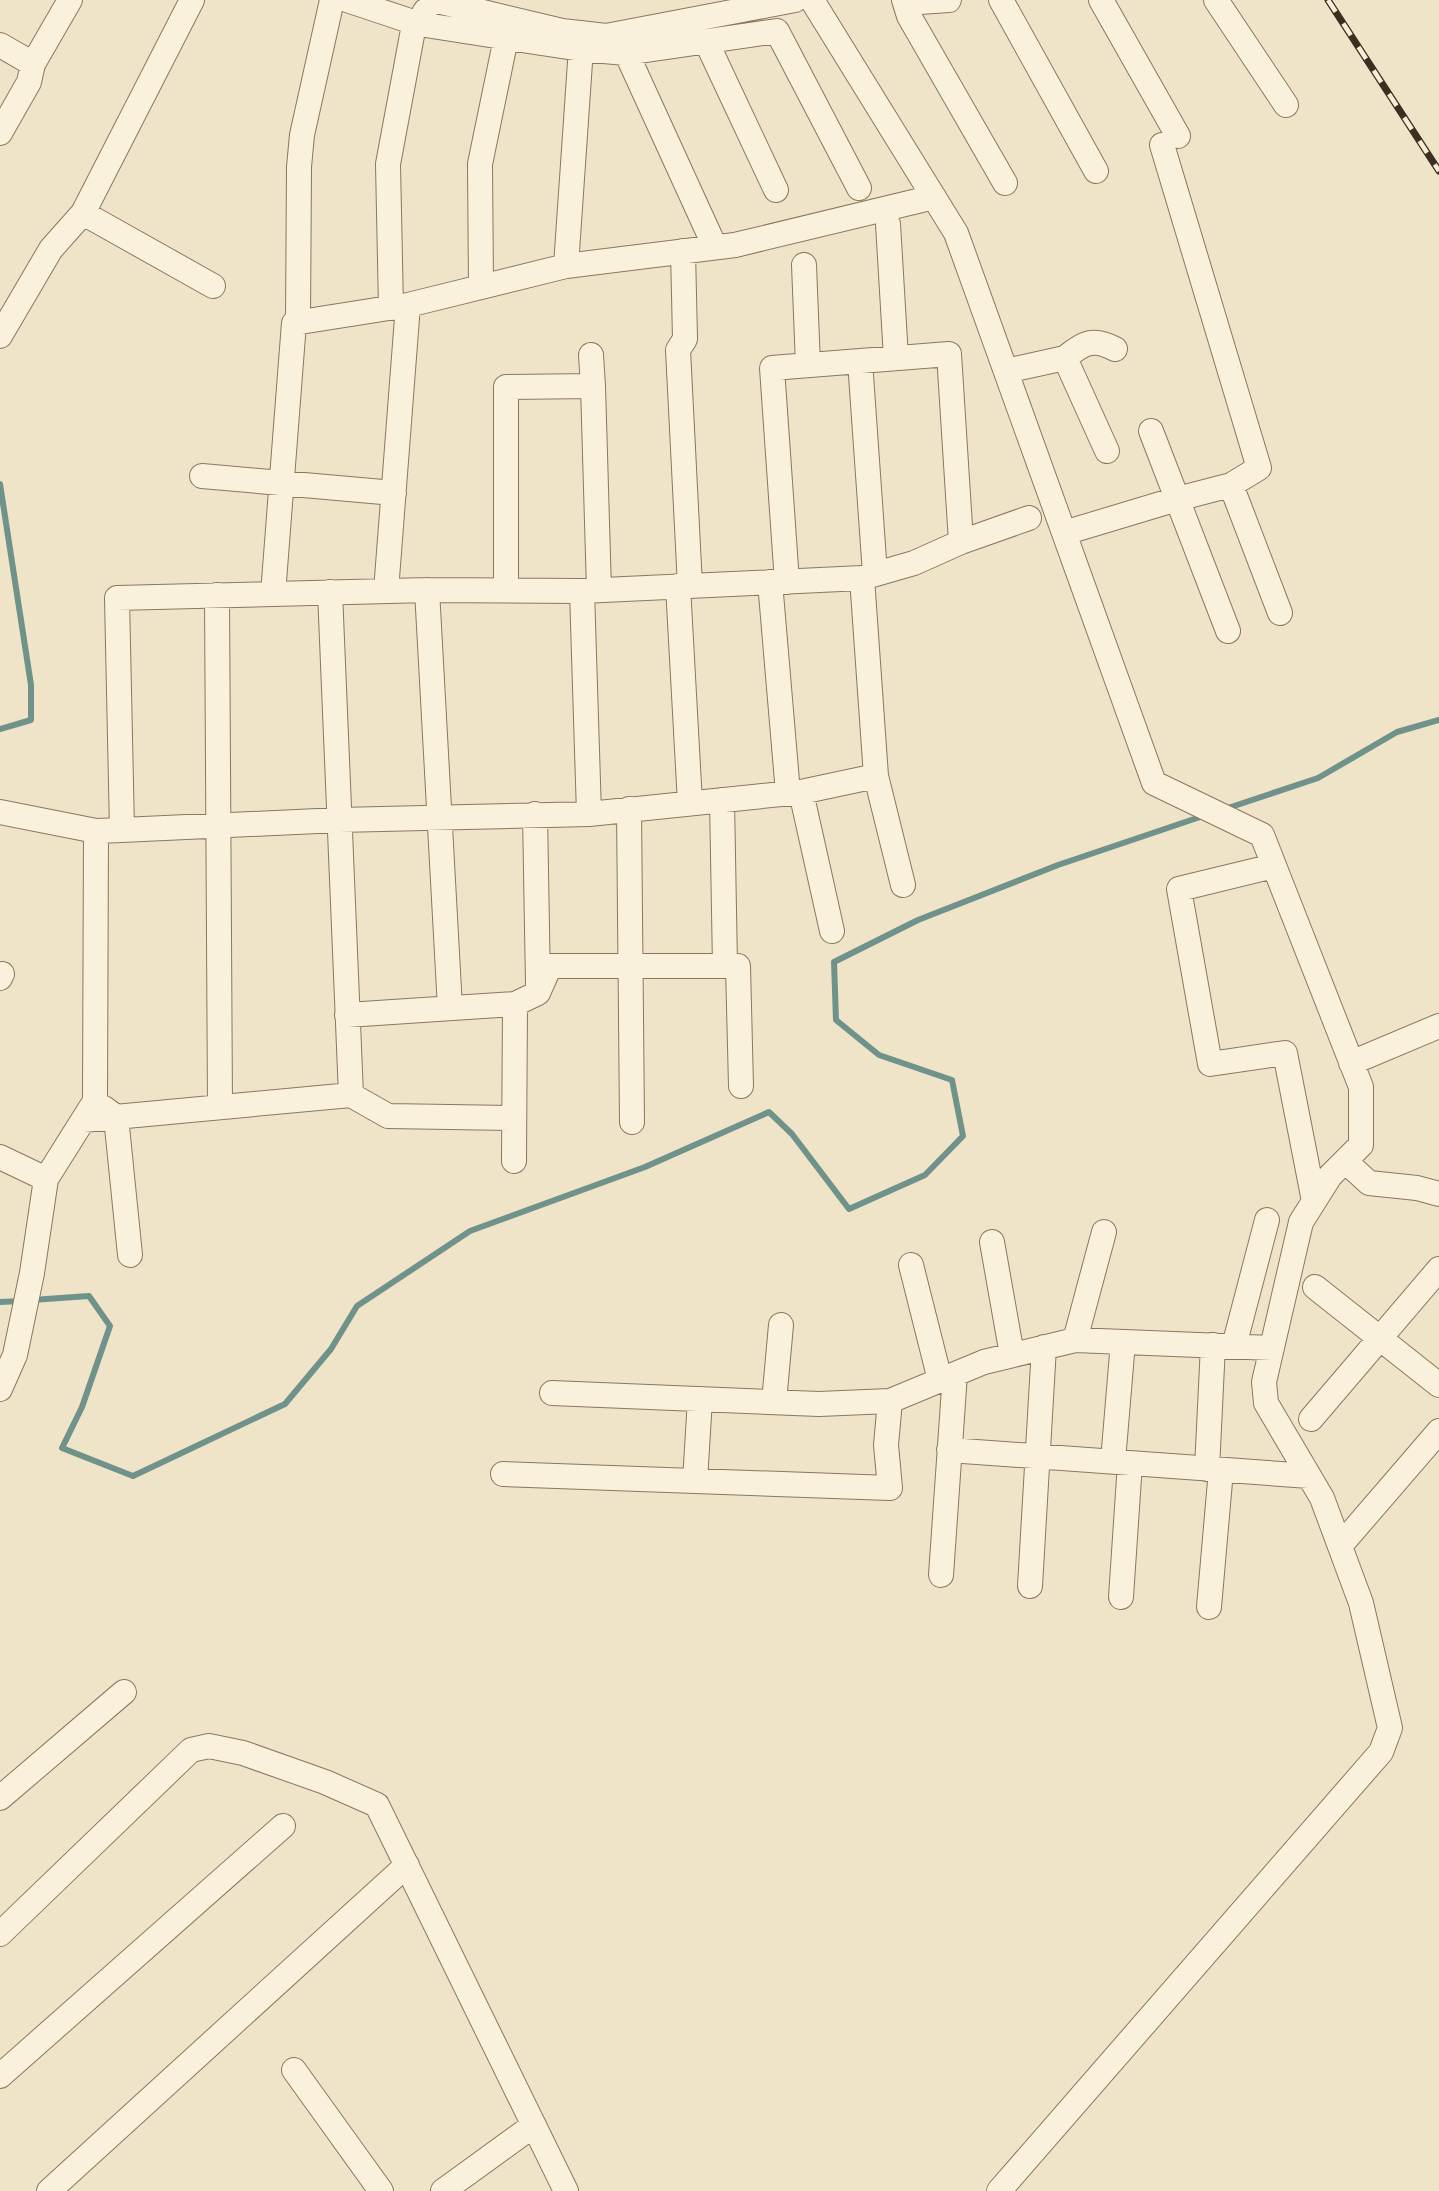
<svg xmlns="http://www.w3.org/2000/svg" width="1439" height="2191" font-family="'Playfair Display',serif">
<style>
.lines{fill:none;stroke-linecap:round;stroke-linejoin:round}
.stream{stroke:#6f938a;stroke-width:6}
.street-casing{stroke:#8d765c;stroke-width:26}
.street{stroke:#faf1dc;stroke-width:24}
.rail-casing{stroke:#3d2e20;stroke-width:7}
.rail{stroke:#f7eed8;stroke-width:4.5;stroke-dasharray:14;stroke-linecap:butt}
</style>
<rect width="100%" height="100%" fill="#f0e4c8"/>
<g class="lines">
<path class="stream" d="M0,484L31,685V720L0,729
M1225,809L1318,778L1397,732L1439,720
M32,1300L89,1296L110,1326L82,1407L62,1448L133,1476L285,1404L331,1349L357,1306L470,1231L645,1167L769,1112L792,1134L849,1209L925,1175L963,1136L952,1080L879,1055L836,1020L834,962L918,920L1058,865L1206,815
M0,1302L22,1301"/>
<g class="street-casing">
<path id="street" d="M347,0L419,24L581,49L626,53L777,31L859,188
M433,0L562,31L606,36L795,0
M812,0L956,233L1154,783L1262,835L1361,1087V1145L1330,1176L1301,1222L1264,1382L1266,1403L1322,1498L1361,1603L1390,1728L1381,1752L999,2191
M904,0L909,16L1005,183
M1001,0L1096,171
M1101,0L1178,136
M1216,0L1286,105
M905,3L949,0
M620,39L715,247
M706,41L776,190
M0,45L33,64
M0,133L29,82L33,64L70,0
M83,213L213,286
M888,224L896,358
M683,251L685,339L678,350L690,586
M804,265L808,365
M566,266L735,245L934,197
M481,287L480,164L506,38
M391,308L388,164L413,30L419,24L425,11
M298,322L299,167L302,135L332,0
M0,336L51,249L83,213L192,0
M591,355L593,386
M1065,358C1083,343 1093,337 1115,349
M860,361L875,574
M1006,371L1065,358L1107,451
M1151,431L1228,631
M202,476L394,493
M1231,485L1280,613
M1064,533L1177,499L1231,485L1259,468L1162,145
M862,578L914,563L961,542L1029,518
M770,582L788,793
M787,582L772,368L949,354L961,542
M678,586L690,803
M427,590L450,1008
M506,590V387L593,386L599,590
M386,591L408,305L566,266L582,33
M582,591L589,814
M273,594L294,323L408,305
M217,595L220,1107
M876,776L903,885
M801,792L832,931
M722,800L725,966
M629,809L632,1122
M0,812L96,831
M535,814L538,985
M1274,866L1179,889L1210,1064L1285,1053L1314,1201
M0,978L2,974
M347,1015L515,1004L538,993L550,966H738L741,1086
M1351,1063L1439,1026
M351,1095L388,1116L514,1118
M104,1108L116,1117L130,1255
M83,1120L351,1095L330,592
M0,1157L46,1179
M514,1161L515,1004
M1345,1161L1369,1183L1417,1188L1439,1194
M992,1242L1012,1355
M911,1265L940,1380
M1315,1287L1439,1385
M1075,1340L1104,1232
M1234,1346L1267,1220
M0,1389L15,1355L32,1273L46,1179L95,1101L96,831L122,830L339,820L589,814L801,792L876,776L862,578L582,591L427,590L117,598L122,830
M552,1393L819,1404L890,1401L984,1362L1075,1340L1272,1348
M774,1402L781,1325
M1311,1419L1439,1269
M949,1450L1309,1476
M1113,1461L1123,1342
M1207,1469L1213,1345
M503,1474L890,1488L886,1445L890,1401
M695,1481L700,1399
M1340,1546L1439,1431
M941,1575L955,1374
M1030,1586L1044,1347
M1121,1597L1130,1463
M1209,1607L1221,1470
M0,1798L124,1692
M0,1934L191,1750L209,1746L243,1753L325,1782L377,1805L566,2191
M294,2070L381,2191
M0,2076L283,1826
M49,2191L407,1865
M443,2191L534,2125"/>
</g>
<use href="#street" class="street"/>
<g class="rail-casing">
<path id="rail" d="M1328,0L1439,171"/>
</g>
<use href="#rail" class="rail"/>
</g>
</svg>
